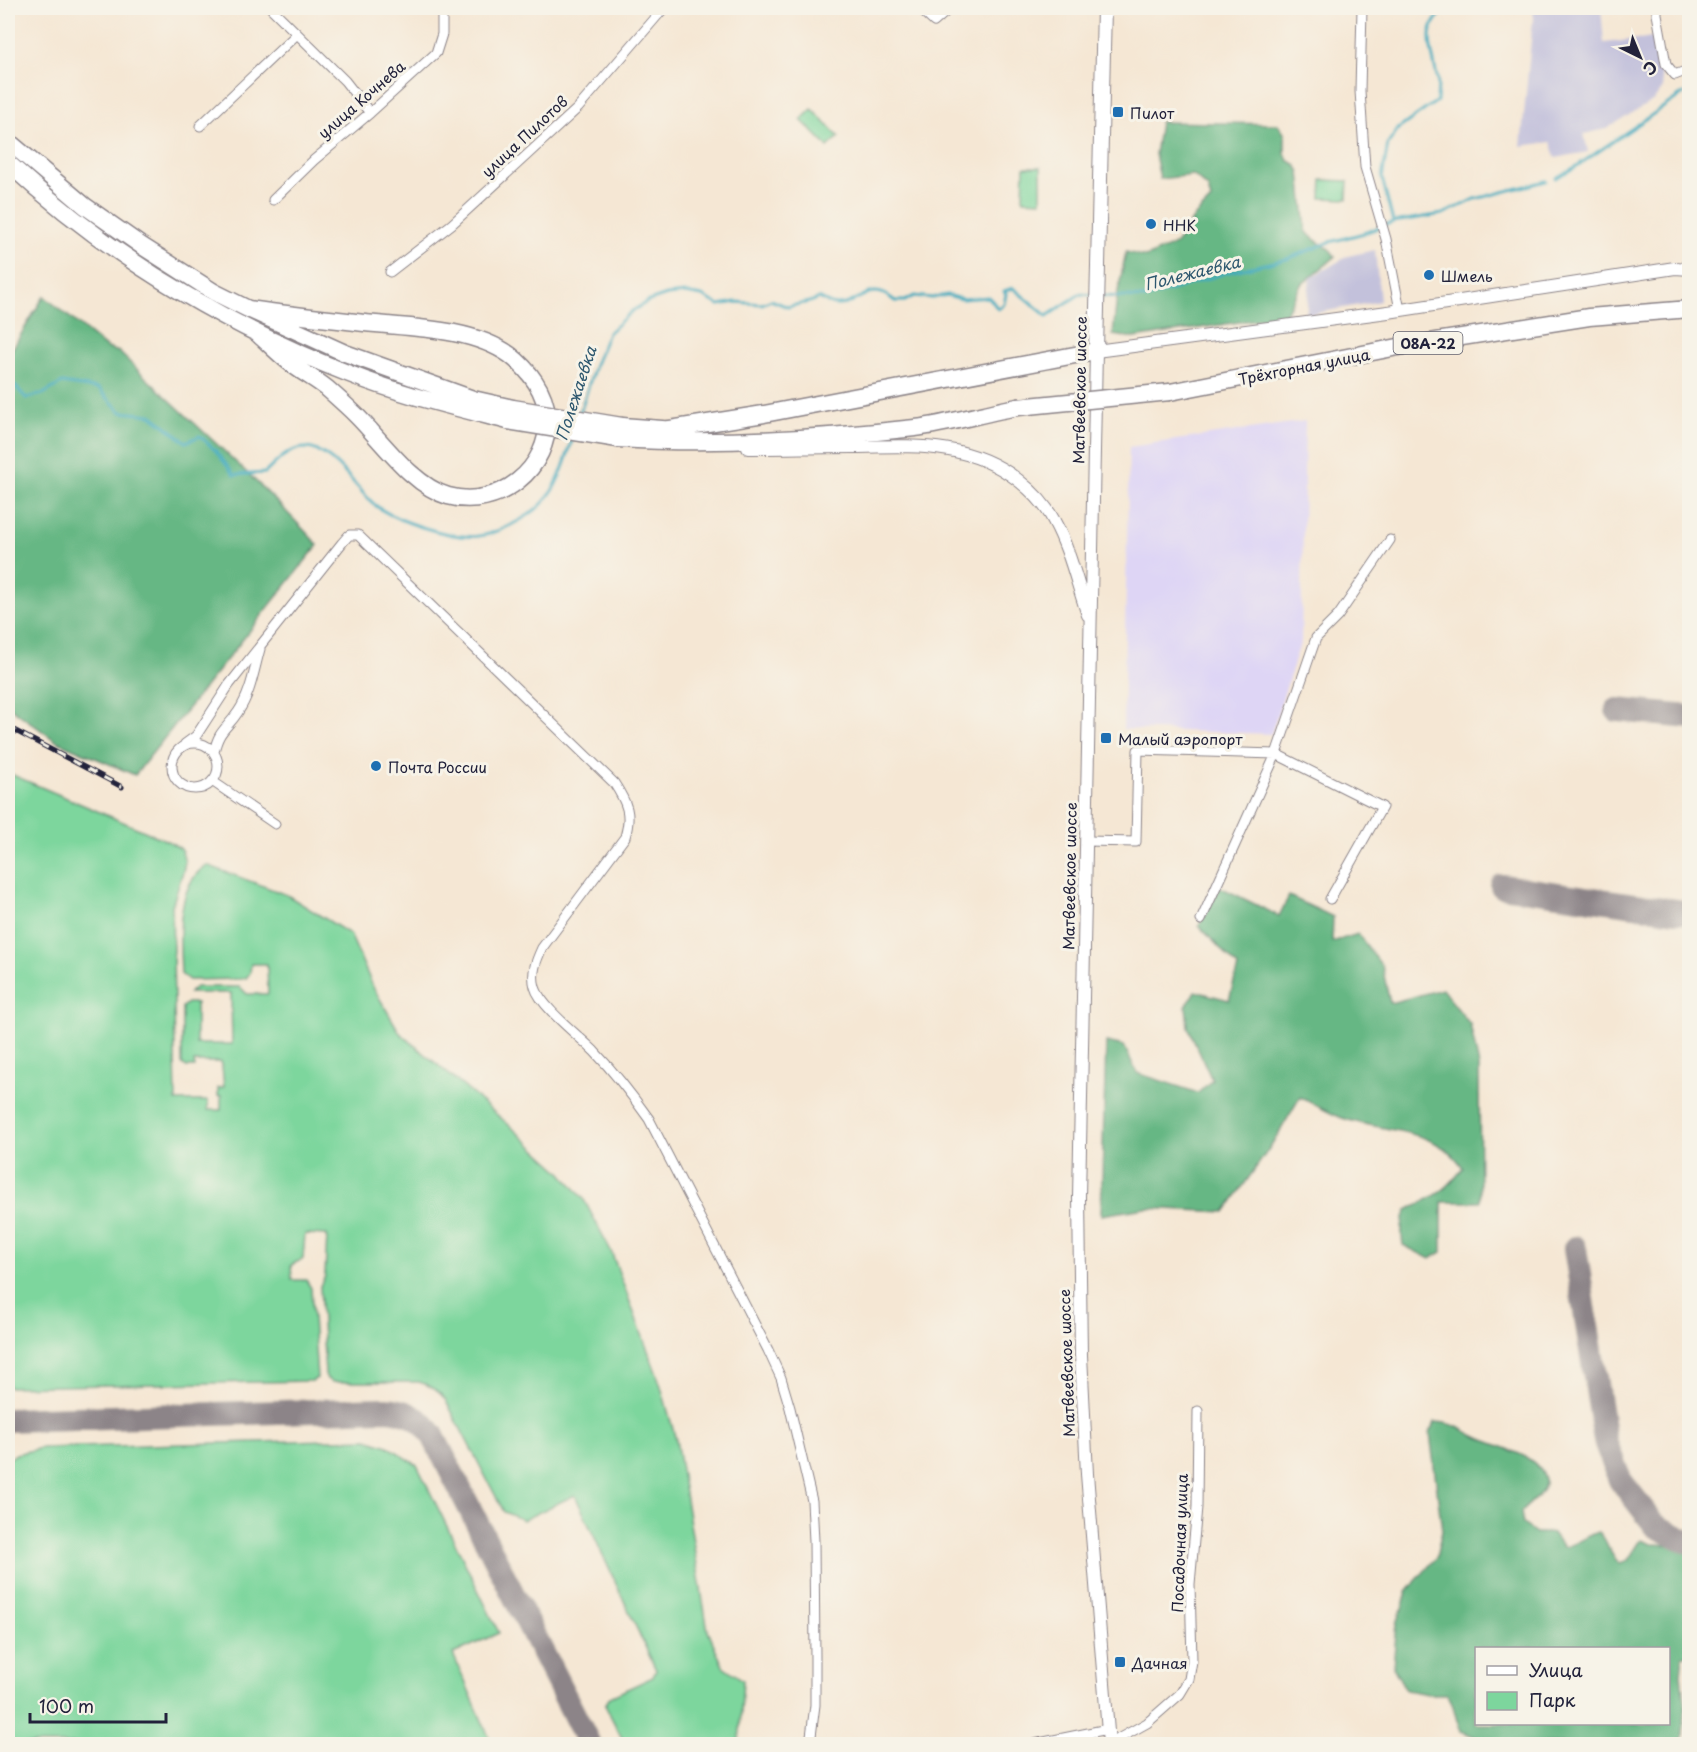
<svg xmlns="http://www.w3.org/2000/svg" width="1697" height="1752" font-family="'Playpen Sans',sans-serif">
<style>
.built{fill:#ded5f5}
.industrial{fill:#c3c1db}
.green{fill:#7dd69d;stroke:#507c6c;stroke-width:1.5}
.forest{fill:#66b784;stroke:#446c60;stroke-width:1.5;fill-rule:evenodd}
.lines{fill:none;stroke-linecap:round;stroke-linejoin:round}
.stream{stroke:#3faabe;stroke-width:3}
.taxiway{stroke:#8c8488;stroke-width:24}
.street-casing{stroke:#8c8488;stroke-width:11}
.secondary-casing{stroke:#8c8488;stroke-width:14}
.primary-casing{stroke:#8c8488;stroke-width:16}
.highway-casing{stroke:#8c8488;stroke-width:19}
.street{stroke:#fff;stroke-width:9}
.secondary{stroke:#fff;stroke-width:12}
.primary{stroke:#fff;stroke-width:14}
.highway{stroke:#fff;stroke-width:16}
.rail-casing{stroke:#22223b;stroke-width:5}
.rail{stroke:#f7f3e8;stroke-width:3;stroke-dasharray:9;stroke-linecap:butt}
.highway-bridge-casing{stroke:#8c8488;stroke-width:19;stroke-linecap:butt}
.highway-bridge{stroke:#fff;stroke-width:16}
.poi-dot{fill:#1f6fb2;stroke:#f7f3e8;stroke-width:2}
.labels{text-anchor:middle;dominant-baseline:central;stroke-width:6;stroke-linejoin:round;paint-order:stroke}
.shield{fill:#f7f3e8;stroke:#62616f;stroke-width:1.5}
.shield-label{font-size:14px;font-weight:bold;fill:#22223b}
.street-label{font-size:15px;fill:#22223b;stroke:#f7f3e8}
.poi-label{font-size:15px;fill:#22223b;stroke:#f7f3e8;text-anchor:start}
.water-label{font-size:16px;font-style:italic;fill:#2e586f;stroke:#f7f3e8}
</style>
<rect width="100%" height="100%" fill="#f7f3e8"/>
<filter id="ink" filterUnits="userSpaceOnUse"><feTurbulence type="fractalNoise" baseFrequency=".0167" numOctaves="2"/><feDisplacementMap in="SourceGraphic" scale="12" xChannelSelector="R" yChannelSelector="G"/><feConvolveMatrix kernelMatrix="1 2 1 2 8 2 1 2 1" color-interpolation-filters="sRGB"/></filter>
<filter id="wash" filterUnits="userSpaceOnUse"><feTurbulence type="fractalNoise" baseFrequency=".008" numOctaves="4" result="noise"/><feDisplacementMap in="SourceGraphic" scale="24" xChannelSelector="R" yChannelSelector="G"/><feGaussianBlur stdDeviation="1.35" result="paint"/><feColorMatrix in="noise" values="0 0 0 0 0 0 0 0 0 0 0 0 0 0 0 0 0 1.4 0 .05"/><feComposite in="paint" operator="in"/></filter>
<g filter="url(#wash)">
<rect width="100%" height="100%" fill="#f5e7d4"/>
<path class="built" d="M1305,421L1301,641L1271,734L1123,729L1129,447Z"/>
<path class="industrial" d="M1534,8H1601L1604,43L1656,37L1663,88L1654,100L1606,129L1584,134L1588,152L1555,158L1551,142L1521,146Z
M1375,250L1380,301L1306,315L1310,278L1348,256Z"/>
<path class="green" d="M812,109L839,137L828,147L801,120Z
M1024,167H1041V201L1023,200Z
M1322,180L1348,181L1347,199L1321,198Z
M8,773L170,842L181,849L185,861L183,872L172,906L176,1101H208V1110H221V1096H218V1088L224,1087L222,1067L220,1062H194L195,1067H187L182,1064V1007L187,1003H196V1044H232L231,993H189L196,987H240L247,994H268L267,964H251L250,973L246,978L241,979L189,980L181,974C180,940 174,886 207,865L287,895L350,934L374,989L400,1033L508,1124L561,1172L583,1198L611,1251L660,1383L676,1440L708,1631L723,1666L743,1680L739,1744H625L605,1705L610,1697L653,1677L656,1670L575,1495L523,1520L504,1512L445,1399C438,1390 430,1385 419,1382H332L327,1379L325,1374L320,1286L325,1276L327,1235L305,1234L303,1259L291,1265L292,1280H306L311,1288L317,1378L312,1381L8,1387Z
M367,1439L388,1446L417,1465L499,1633L453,1654L492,1744H8V1460L16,1454L42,1448Z"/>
<path class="forest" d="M1160,122L1278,124L1285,135V153L1288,160L1296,165L1300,172L1306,230C1312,243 1330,244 1335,257L1301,285L1285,315L1134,338L1113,335L1117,296L1126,252L1146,257L1176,244L1195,216L1211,200L1208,188L1193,175L1160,179L1155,154Z
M44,296L107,348L119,352C185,416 256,477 318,545L135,775L56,741L8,706V356Z
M1220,887L1279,916L1289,896L1333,917L1332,942L1358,934L1382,966L1390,1003L1442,989L1470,1024L1479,1066L1480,1202H1442V1252L1430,1259L1403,1245C1401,1232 1401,1222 1407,1210C1434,1196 1444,1194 1463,1168C1439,1128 1382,1132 1342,1118C1328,1113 1314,1104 1300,1097L1273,1143L1225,1212L1145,1208L1101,1215L1106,1042L1124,1046L1137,1073L1198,1093L1212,1080L1188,1027L1186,1006L1195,991L1229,1000L1238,967L1199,926Z
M1434,1422C1454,1422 1460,1429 1477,1437C1497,1447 1540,1454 1545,1480C1547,1492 1528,1504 1521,1512L1523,1524L1536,1533H1553L1563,1547C1576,1545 1586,1535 1599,1532C1609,1541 1608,1555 1620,1563L1628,1560L1641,1540L1652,1544L1689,1546L1690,1655H1683L1681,1674L1685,1711L1682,1744H1490L1485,1741L1461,1731C1454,1719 1456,1705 1447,1694H1428L1406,1690L1393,1667L1397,1624L1408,1590L1436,1558L1442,1531L1430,1433ZM1476,1648H1668V1724H1476Z"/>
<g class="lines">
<path class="stream" d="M1556,178L1577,166L1684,93
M1393,222L1382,178L1388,144L1398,129L1437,101C1437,93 1439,85 1437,77C1432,48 1419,27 1449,8
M1102,296L1146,298L1225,273L1287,259L1330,242L1364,233L1393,222L1443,214L1475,199L1546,181
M8,378L26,398L43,394L62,383L99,389L121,412L151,415L186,442L200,436L216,451L234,475L265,473C277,462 289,447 307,448C333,450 356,489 375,505C395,521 454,540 479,536C497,534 527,518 540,506C558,489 566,460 573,437
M580,413L596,362L608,333L632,311L649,301L667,295L685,293L702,296L719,305L736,302L762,304L771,300L788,307C800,303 809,304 819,298C825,301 830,305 837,305C860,306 868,278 895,301H905L914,296L932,298L947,295L962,299L989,297L998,309L1004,304L1006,294L1004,291L1013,288L1047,316L1080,294L1092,295"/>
<path class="taxiway" d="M1617,710L1690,717
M1502,886L1690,913
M1575,1248L1605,1441L1620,1480L1656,1526L1690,1543
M8,1420L385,1409C406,1410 419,1417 432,1434L589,1744"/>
</g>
</g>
<g filter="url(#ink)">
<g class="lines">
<g class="street-casing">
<path id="street" d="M271,8L345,81L370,113
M919,8L934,22L950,8
M1362,8L1360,91L1365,167L1386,239L1400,310
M1657,8V14L1666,64L1675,75L1690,69
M200,126L297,34
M273,200L314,160L370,113L436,53L442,34V8
M390,272L452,224L578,108L664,8
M172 766a23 23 0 1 1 46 0a23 23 0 1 1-46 0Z
M185,744L196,736L229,685L342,543L349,535H358L614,783C627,803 632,814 625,837L542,948C536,961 531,973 535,987C540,1006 579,1036 594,1051C614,1072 632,1095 649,1119L768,1350L781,1378L790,1408L812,1501L814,1541L815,1658V1705L810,1744
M214,752C219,729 227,729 238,712C251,693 254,670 260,649
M212,781L275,824
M1086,841L1136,842L1138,750L1276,754L1316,638L1338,616L1390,540
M1201,920L1276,754L1382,807L1330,899
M1034,1744L1108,1729
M1109,1744L1147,1723L1180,1694L1189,1679L1192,1661L1190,1584L1197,1507L1198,1411"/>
</g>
<g class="secondary-casing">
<path id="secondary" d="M748,448C783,448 818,447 853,447C913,446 968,441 1018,480C1032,491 1046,505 1054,521C1070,550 1077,584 1088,615
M1109,1744L1087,1474L1081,1355L1079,1197L1096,351L1388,312L1675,268L1690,269"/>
</g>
<g class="primary-casing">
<path id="primary" d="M1096,351L1104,8"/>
</g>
<g class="highway-casing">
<path id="highway" d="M8,141L85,206L142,246L214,292L248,309L345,353L473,399L513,408
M8,163C106,253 222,324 347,373C399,394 454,407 508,421
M248,309C284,314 320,318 356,322C404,328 469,326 510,355C529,370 545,391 547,415C552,469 497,510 448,496C413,486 382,441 357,416C348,407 339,399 330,391C318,380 302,373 289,362C279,354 269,344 259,335
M1170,392L1398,347L1589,317L1690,309
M622,426L675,430
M664,430L764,414L1096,351
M618,439C716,445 817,439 915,428C949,424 983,413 1018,407"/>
</g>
<use href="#street" class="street"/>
<use href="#secondary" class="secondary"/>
<use href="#primary" class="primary"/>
<use href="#highway" class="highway"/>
<g class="rail-casing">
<path id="rail" d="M8,727L122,787"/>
</g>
<use href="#rail" class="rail"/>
<g class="highway-bridge-casing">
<path id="highway-bridge" d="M1018,407L1170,392
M513,408L622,426
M508,421L618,439"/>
</g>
<use href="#highway-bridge" class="highway-bridge"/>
</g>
</g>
<g class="poi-dot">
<rect x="1112" y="106" width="12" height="12" rx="3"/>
<circle cx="1151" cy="224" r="6"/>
<circle cx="1429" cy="275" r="6"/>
<rect x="1100" y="732" width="12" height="12" rx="3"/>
<circle cx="376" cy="766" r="6"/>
<rect x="1114" y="1656" width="12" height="12" rx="3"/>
</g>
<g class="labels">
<rect class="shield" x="1393.5" y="332" width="69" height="22" rx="4.5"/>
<g class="shield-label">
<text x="1428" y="343">08А-22</text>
</g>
<g class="street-label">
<text transform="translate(361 99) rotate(-41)">улица Кочнева</text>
<text transform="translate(524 136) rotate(-43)">улица Пилотов</text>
<text transform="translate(1304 366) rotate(-11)">Трёхгорная улица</text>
<text transform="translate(1079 390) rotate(-89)">Матвеевское шоссе</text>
<text transform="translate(1069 876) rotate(-89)">Матвеевское шоссе</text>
<text transform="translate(1066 1363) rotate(-92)">Матвеевское шоссе</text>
<text transform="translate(1179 1543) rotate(-88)">Посадочная улица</text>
</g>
<g class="poi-label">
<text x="1130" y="112">Пилот</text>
<text x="1163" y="224">ННК</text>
<text x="1441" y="275">Шмель</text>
<text x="1118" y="738">Малый аэропорт</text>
<text x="388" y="766">Почта России</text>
<text x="1132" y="1662">Дачная</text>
</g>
<g class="water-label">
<text transform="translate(1192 272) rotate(-14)">Полежаевка</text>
<text transform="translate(575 393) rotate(-72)">Полежаевка</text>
</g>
</g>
<rect width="1697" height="1752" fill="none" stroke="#f7f3e8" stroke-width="30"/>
<rect x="1475" y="1647" width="195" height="78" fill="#f7f3e8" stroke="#a29fa3" stroke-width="1.5"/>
<rect x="1487" y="1666" width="30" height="9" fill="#ffffff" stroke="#a29fa3" stroke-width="1.5"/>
<text x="1529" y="1677" font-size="18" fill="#22223b">Улица</text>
<rect x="1487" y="1692" width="30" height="18" fill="#7dd69d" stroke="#a29fa3" stroke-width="1.5"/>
<text x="1529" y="1707" font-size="18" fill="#22223b">Парк</text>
<g transform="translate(1640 57) rotate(137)" stroke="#f7f3e8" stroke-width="4.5" paint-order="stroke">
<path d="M0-4.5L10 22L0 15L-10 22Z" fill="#22223b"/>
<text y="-9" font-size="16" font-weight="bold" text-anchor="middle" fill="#22223b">С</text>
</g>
<path d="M30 1713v9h136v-9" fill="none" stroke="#22223b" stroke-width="3"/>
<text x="39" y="1713" font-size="18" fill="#22223b" stroke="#f7f3e8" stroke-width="4.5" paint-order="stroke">100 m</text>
</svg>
